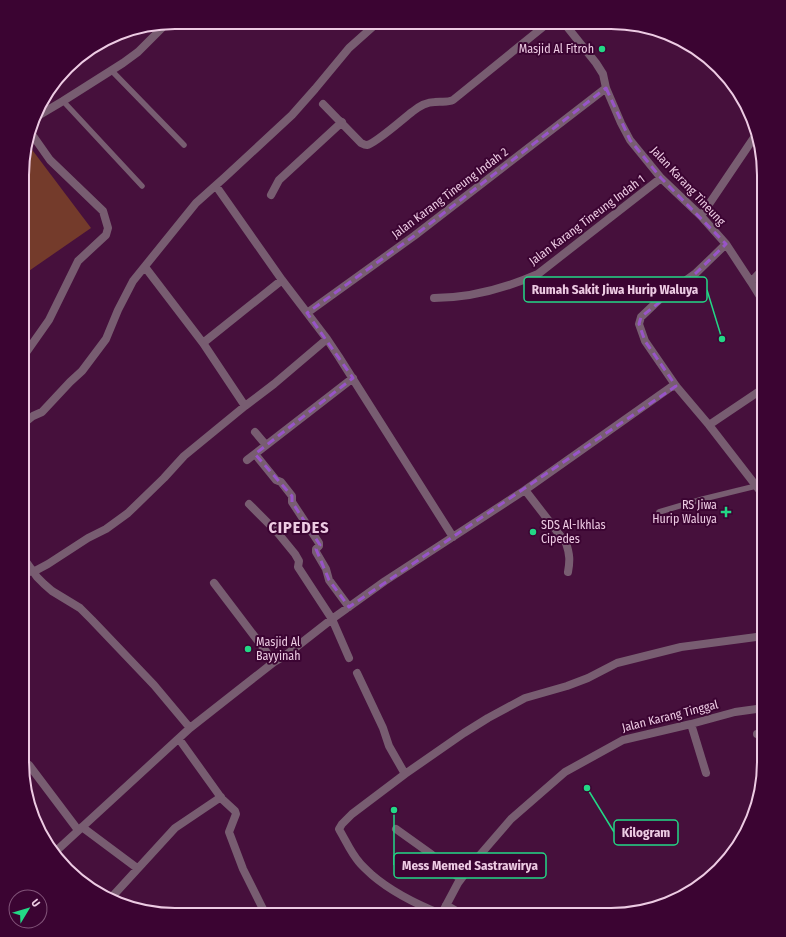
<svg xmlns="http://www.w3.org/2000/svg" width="786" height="937" font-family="'Fira Sans Condensed',sans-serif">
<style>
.pitch{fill:#743b2b}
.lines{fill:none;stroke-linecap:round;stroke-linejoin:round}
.lane{stroke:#785d71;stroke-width:5.5}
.street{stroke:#785d71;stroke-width:8}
.marked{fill:none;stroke:#9854c8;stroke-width:3;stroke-dasharray:8 5;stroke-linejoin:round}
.poi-dot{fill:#23d886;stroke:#3b0432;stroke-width:1.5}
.labels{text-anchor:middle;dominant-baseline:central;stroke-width:4;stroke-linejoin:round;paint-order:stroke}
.poi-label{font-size:12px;fill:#edcbe3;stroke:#3b0432;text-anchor:end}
.street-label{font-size:12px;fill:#edcbe3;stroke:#3b0432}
.district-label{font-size:16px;font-weight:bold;letter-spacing:1px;fill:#edcbe3;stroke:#3b0432}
.rim{fill:none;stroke:#edcbe3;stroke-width:2}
.leader{fill:none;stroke:#23d886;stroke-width:1.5}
.callout-dot{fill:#23d886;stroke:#3b0432;stroke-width:1.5}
.callout{fill:#3b0432;stroke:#23d886;stroke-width:1.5}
.callout-label{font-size:13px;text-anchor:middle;font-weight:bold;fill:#edcbe3}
</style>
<rect width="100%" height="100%" fill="#46103c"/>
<path class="pitch" d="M27,143L91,228L23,275V154Z"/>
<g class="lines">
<path class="lane" d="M111,70L184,145
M63,101L142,186
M659,512L703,499L756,486"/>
<path class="street" d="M564,23L596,63L603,74L606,88L621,123L630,140L661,178L701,216L726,244L751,282L764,303
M323,104L361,143C363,144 364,145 367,145C375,144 404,118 412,112C418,107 427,102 435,102C441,101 447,103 453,100L548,23
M36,117L63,101L123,63L138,52L167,23
M216,186L282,280L327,339L339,357L453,537
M271,195L279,180L342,122
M701,216L753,139
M726,244L696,273L661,298L641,317L639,324L645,341L676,386L709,425L764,496
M145,267L203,343L245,406
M751,282L764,268
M434,298C469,298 506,288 538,274L661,178
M307,313L414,236L606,88
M203,343L282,280
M23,357L49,320L78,261L106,235L108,228L103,211L50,160L31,133
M23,424L33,416L42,412L70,382L82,371L106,339L118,310L133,281L196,203L224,178L292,115L315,89L349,48L377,23
M709,425L764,388
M255,432L266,445
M255,454L276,480L281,482L292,496V502L319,543V546L316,549V552L326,569L329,580L349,607
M247,460L353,378
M525,490L566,543C570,555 570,561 568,572
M249,504L277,532L295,554L299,561L298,567L332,619L349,658
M22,556L37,577L44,584L52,591L80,608L92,620L154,685L190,728
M22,571L33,572L48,564L88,538L106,529L128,513L164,478L184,456L245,406L274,384L327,339
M214,583L274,662
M357,673L383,728L389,746L405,774
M691,724L706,773
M757,734H764
M179,739L222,799L235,811L236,814L229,832L243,869L266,915
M29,765L78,830
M82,827L137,868
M396,829L431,854L447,869L461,879
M55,852L190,728L274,662L286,655L332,619L385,581L525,490L671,387L676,386
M110,899L175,828L221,797
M446,905L463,915
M441,914C416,904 393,893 372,875C368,871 363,867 359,862C351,853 346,841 340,831L339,829L342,824L352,814L405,774L464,733L488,718L525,698L567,686L588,678L617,663L681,647L764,636
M441,915L458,883L473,863L511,819L565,772L623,740L691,724L735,712L764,708"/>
</g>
<path class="marked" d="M606,88L630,140L661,178L726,244L696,273L641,317L639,324L645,341L676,386L349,607L329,580L316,549L320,545L292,502V496L255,454L353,378L307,313L414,236Z"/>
<g class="poi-dot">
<circle cx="602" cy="49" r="4"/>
<path d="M724 506h4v4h4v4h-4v4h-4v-4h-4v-4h4z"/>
<circle cx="533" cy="532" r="4"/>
<circle cx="248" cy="649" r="4"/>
</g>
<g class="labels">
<g class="poi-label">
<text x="594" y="49">Masjid Al Fitroh</text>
<text x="717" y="505">RS Jiwa<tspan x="717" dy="14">Hurip Waluya</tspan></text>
<text x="541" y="525" text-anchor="start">SDS Al-Ikhlas<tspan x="541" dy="14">Cipedes</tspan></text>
<text x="256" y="642" text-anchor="start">Masjid Al<tspan x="256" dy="14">Bayyinah</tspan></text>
</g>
<g class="street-label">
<text transform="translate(688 186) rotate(47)">Jalan Karang Tineung</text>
<text transform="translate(450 193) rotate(-37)">Jalan Karang Tineung Indah 2</text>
<text transform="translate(587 220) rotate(-37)">Jalan Karang Tineung Indah 1</text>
<text transform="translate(670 716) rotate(-14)">Jalan Karang Tinggal</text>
</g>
<g class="district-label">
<text x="299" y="527">CIPEDES</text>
</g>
</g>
<path d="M0 0H786V937H0ZM175 29H611A146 146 0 0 1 757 175V762A146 146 0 0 1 611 908H175A146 146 0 0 1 29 762V175A146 146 0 0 1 175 29Z" fill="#3b0432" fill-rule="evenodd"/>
<path class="rim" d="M175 29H611A146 146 0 0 1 757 175V762A146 146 0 0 1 611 908H175A146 146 0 0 1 29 762V175A146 146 0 0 1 175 29Z"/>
<path class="leader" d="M722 339L707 290M587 788L614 832M394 810L394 865"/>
<g class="callout-dot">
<circle cx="722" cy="339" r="4"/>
<circle cx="587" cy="788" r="4"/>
<circle cx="394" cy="810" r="4"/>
</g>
<g class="callout">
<rect x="524" y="277" width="183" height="25" rx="4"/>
<rect x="614" y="820" width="64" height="25" rx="4"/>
<rect x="394" y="853" width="152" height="25" rx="4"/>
</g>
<g class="callout-label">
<text x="615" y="294">Rumah Sakit Jiwa Hurip Waluya</text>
<text x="646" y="837">Kilogram</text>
<text x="470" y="870">Mess Memed Sastrawirya</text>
</g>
<g transform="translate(28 909) rotate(52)"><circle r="19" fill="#3b0432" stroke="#825479"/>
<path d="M0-3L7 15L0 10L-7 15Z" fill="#23d886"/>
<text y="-6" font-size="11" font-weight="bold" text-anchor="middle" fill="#edcbe3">U</text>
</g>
</svg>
